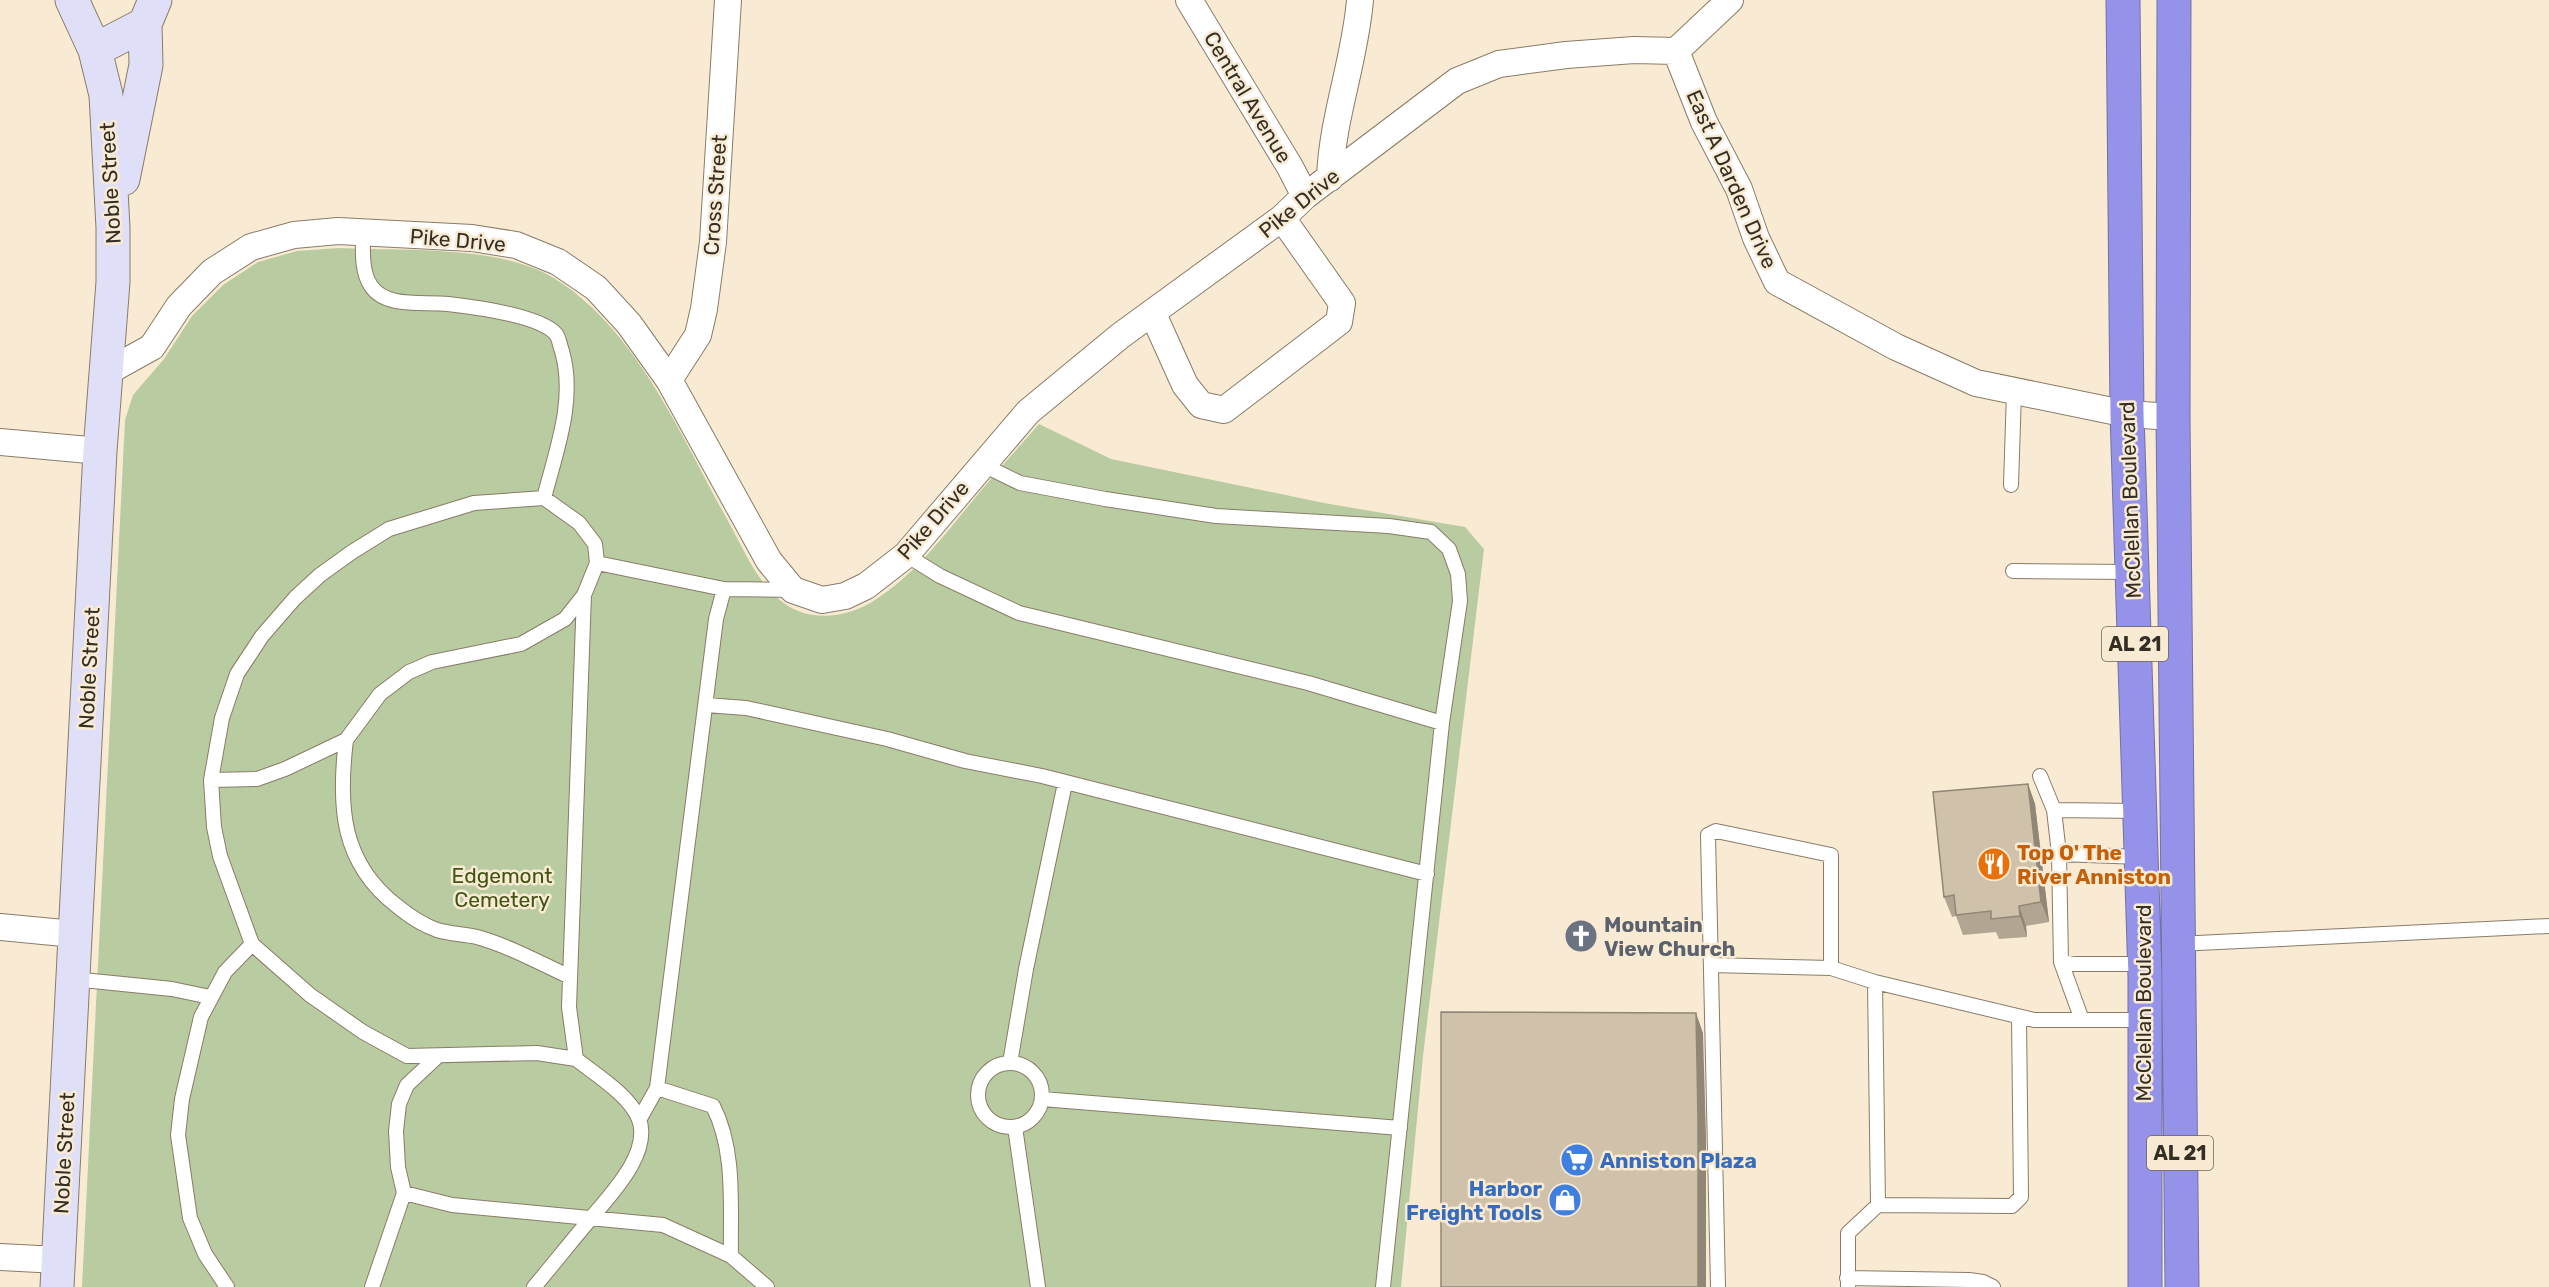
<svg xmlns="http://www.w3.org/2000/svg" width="2549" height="1287" font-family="Rubik,sans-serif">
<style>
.green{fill:#b9cba0}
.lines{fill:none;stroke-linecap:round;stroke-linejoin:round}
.lane-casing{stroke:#897c67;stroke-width:16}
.street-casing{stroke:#897c67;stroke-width:28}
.secondary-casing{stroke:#897c67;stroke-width:35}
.highway-casing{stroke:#7370a4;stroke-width:35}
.lane{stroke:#fff;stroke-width:14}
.street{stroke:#fff;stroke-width:26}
.secondary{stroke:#dfdff8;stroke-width:33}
.highway{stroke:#9593e9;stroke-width:33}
.wall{fill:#b2a692}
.shaded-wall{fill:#918777}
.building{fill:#cfc1aa;stroke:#918777;stroke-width:1.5}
.labels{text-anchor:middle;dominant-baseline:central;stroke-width:5;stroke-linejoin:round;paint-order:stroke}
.shield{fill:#f9ebd3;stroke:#6f6759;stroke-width:1.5}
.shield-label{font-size:20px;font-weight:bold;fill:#342f25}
.street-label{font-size:21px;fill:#342f25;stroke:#f9ebd3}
.food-label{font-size:21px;font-weight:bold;fill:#c56008;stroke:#f9ebd3;text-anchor:start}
.park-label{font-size:21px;fill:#405413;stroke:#f9ebd3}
.worship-label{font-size:21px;font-weight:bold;fill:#5b616d;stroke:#f9ebd3;text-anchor:start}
.shop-label{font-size:21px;font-weight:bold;fill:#366cbe;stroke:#f9ebd3;text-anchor:start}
</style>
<rect width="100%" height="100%" fill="#f9ebd3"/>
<path class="green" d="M339,248C401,251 498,245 552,277C636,327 682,438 728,521C743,548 758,585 785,604C812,623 849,617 875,600C914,575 941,539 970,504C992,477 1016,450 1039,424L1111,459L1324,503L1465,527L1484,549L1423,1056L1401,1287H82L125,420L133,395L164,359L192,316L223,285L258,262L297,251Z"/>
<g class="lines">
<g class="lane-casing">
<path id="lane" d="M363,233C363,250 361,271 371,286C386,309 425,301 448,304C474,307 539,315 556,334C559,338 560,346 562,351C576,400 556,451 544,498
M981,464L1020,483L1105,499L1216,516L1389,526L1431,532L1449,549L1458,574L1460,601L1442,723L1383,1287
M2011,485L2014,392
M906,555L940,576L1019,613L1308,683L1442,723
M597,563L724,589L793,590
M2013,571L2132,572
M706,705L746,708L887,739L965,761L1042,776L1427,874
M346,740C338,806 341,863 397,906C408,915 423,925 437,930C450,934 464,934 477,937C509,946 540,963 570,977
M2040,776L2054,810L2059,854L2061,962
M211,780L257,779L285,769L346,740L380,694L409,672L432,662L521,644L565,619L584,595L597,563L595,544L579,523L544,498L474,503L389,529L352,552L320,575L295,598L262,636L237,674L222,718L211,780L214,827L220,856L252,944L310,995L363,1032L407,1056L537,1053L576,1059
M2054,810L2140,811
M2059,854L2141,857
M2177,944L2549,926
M1711,965L1831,968
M73,979L172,989L210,997
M2082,1020L2061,962L2074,964H2144
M978 1095a32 32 0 1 1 64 0a32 32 0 1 1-64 0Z
M1010,1063L1026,969L1065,783
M657,1088L713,1106C736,1151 730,1207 731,1256
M1042,1099L1400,1128
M639,1120L657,1088L716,619L724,589
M1015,1127L1038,1287
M404,1193L452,1205L663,1225L731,1256L767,1287
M1878,1205L2012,1206L2021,1197L2019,1017
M1847,1278L1969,1280L1983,1282L1993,1287
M227,1287L205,1254L190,1218L178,1135L182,1099L201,1017L225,972L252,944
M372,1287L404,1193L398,1167L396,1131L399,1104L407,1085L438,1056
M534,1287C552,1266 569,1244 587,1223C607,1198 652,1155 639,1119C629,1095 596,1075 576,1059L569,1007L584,595
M1718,1287L1708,835L1716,831L1831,855V968L1875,982L2034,1020H2146
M1848,1287V1233L1878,1205L1875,982"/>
</g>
<g class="street-casing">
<path id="street" d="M1189,0L1290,167L1305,196
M1676,51L1704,122L1739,189L1756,238L1777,282L1896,347L1976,383L2127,414L2173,417
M1676,51L1730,0
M1330,178C1332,118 1355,61 1360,0
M1153,314L1185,385L1201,405L1224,410L1339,322L1342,303L1282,218
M107,372L152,347L179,306L212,272L251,247L294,235L338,231L472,238L516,245L558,262L596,288L629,324L669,380L769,561L793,590L822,600L845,596L866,586L906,555L1028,412L1120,336L1282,218L1305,196L1457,81L1499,64L1566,55L1634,50L1676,51
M669,380L698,335L704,309L713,242L728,0
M0,442L100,451
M0,927L74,934
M0,1257L58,1260"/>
</g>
<g class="secondary-casing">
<path id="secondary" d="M95,50L145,24L155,0
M123,179L146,65L145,24
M57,1287L100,451L113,282V228L106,95L95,50L72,0"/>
</g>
<g class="highway-casing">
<path id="highway" d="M2123,0L2127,414L2145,977V1287
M2174,0L2173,417L2182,1287"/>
</g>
<use href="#lane" class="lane"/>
<use href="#street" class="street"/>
<use href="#secondary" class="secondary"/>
<use href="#highway" class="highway"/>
</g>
<path class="wall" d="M2028,784L2035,804L2049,922L2026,926L2027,937L1999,939L1996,932L1963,935L1956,916L1952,917L1944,897Z"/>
<path class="shaded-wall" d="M2028,784L2035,804L2049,922L2041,902Z
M2019,906L2026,926L2027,937L2020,916Z
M1696,1013L1703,1033L1706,1138V1287H1698Z"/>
<path class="building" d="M2028,784L2041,902L2019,906L2020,916L1991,919V911L1956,915L1954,895L1944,897L1933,792Z
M1441,1012L1696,1013L1698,1118V1287H1441Z"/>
<defs>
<g id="restaurant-disc" transform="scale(1.725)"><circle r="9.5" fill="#e8710a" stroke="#f9ebd3"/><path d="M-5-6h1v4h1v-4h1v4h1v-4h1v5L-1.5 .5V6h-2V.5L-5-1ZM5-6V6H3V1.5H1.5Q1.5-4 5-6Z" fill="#fff"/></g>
<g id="church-disc" transform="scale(1.725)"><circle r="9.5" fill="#6b7280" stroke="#f9ebd3"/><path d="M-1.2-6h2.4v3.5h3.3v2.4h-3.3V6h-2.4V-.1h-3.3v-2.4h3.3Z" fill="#fff"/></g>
<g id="supermarket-disc" transform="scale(1.725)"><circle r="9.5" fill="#3f7fe0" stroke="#f9ebd3"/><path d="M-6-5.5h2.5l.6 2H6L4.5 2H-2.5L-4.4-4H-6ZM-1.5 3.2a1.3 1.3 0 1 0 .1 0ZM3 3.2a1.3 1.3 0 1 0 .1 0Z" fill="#fff"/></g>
<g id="shop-disc" transform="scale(1.725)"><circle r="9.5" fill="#3f7fe0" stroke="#f9ebd3"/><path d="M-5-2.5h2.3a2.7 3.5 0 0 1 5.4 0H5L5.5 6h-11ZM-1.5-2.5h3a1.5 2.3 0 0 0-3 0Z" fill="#fff"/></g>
</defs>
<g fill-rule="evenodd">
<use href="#restaurant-disc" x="1994" y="864"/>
<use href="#church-disc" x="1581" y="936"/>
<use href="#supermarket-disc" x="1577" y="1160"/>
<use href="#shop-disc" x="1565" y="1200"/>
</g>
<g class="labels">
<g class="shield">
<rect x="2102" y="627" width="66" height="34" rx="4.5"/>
<rect x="2147" y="1136" width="66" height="34" rx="4.5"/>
</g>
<g class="shield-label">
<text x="2135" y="644">AL 21</text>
<text x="2180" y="1153">AL 21</text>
</g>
<g class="street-label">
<text transform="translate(1248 97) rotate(59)">Central Avenue</text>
<text transform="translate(1732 179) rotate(66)">East A Darden Drive</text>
<text transform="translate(110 183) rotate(-93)">Noble Street</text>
<text transform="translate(715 195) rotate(-86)">Cross Street</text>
<text transform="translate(1299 203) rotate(-39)">Pike Drive</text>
<text transform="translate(458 240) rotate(5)">Pike Drive</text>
<text transform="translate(2130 500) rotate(-92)">McClellan Boulevard</text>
<text transform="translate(933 520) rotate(-49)">Pike Drive</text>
<text transform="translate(89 668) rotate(-87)">Noble Street</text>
<text transform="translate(2143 1003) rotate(-90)">McClellan Boulevard</text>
<text transform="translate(64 1153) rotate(-87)">Noble Street</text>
</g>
<g class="food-label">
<text x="2017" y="852">Top O' The<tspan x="2017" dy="24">River Anniston</tspan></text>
</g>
<g class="park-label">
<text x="502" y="875">Edgemont<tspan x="502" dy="24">Cemetery</tspan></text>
</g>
<g class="worship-label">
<text x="1604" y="924">Mountain<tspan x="1604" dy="24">View Church</tspan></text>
</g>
<g class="shop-label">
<text x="1600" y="1160">Anniston Plaza</text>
<text x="1542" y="1188" text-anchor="end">Harbor<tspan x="1542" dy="24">Freight Tools</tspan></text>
</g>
</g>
</svg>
